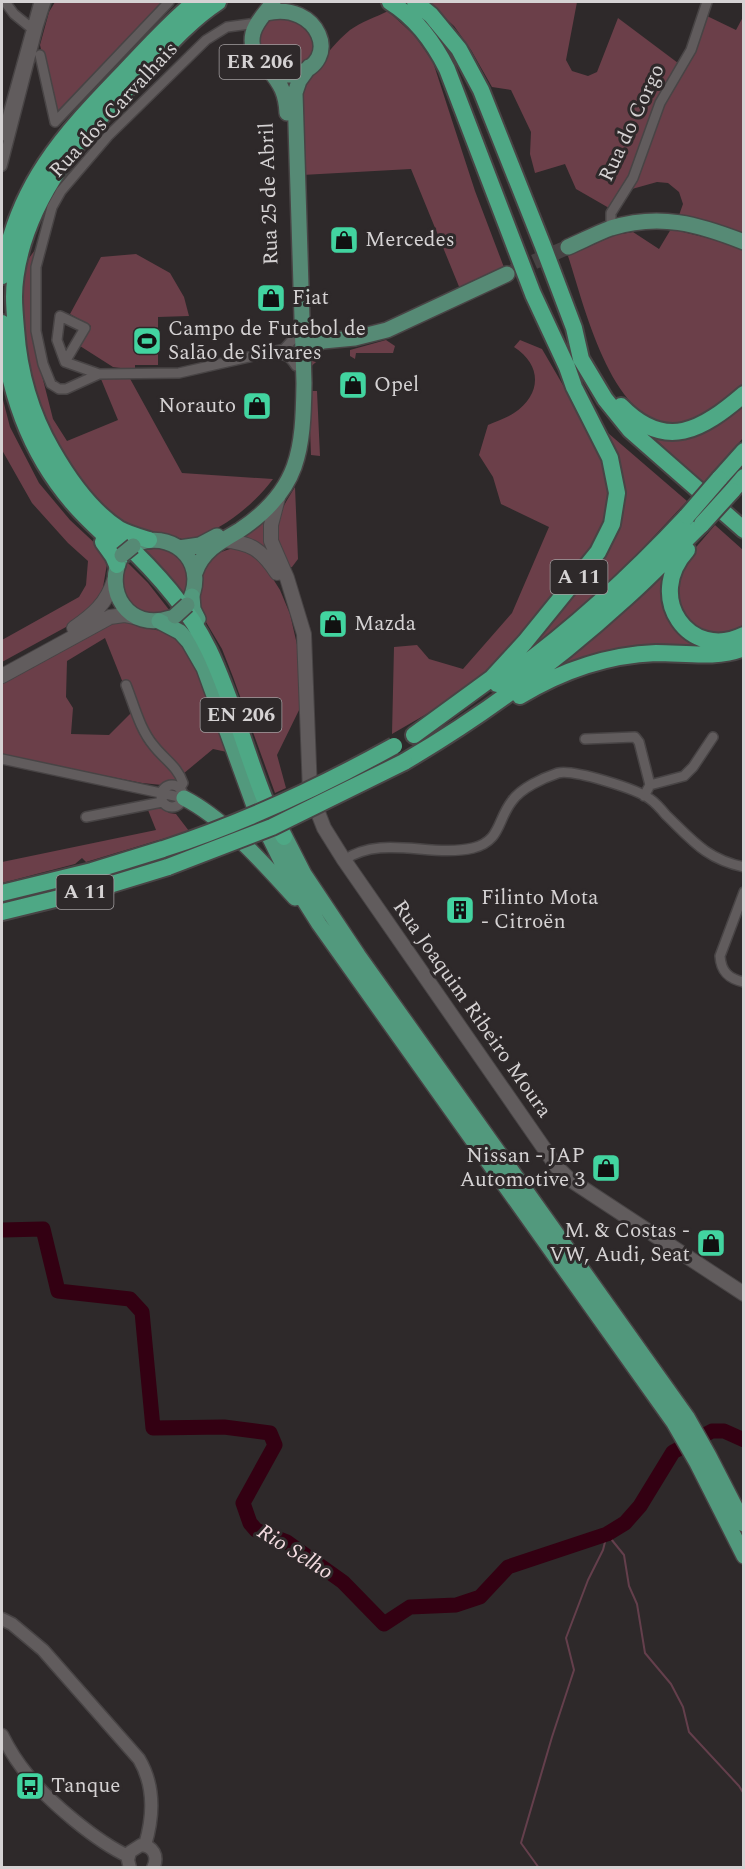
<svg xmlns="http://www.w3.org/2000/svg" width="745" height="1869" font-family="Spectral,serif">
<style>
.green{fill:#6b3f49}
.lines{fill:none;stroke-linecap:round;stroke-linejoin:round}
.stream{stroke:#643f4c;stroke-width:2}
.river{stroke:#330012;stroke-width:15}
.primary-tunnel{stroke:#474243;stroke-width:15;stroke-dasharray:15 8;stroke-linecap:butt}
.minor-casing{stroke:#484445;stroke-width:12}
.tertiary-casing{stroke:#484445;stroke-width:15}
.secondary-casing{stroke:#484445;stroke-width:16}
.primary-casing{stroke:#484445;stroke-width:18}
.trunk-casing{stroke:#484445;stroke-width:18}
.motorway-casing{stroke:#484445;stroke-width:20}
.minor{stroke:#615c5d;stroke-width:9}
.tertiary{stroke:#615c5d;stroke-width:12}
.secondary{stroke:#615c5d;stroke-width:14}
.primary{stroke:#568a75;stroke-width:15}
.trunk{stroke:#52997d;stroke-width:15}
.motorway{stroke:#4ea885;stroke-width:16}
.primary-bridge-casing{stroke:#484445;stroke-width:18;stroke-linecap:butt}
.motorway-bridge-casing{stroke:#484445;stroke-width:20;stroke-linecap:butt}
.primary-bridge{stroke:#568a75;stroke-width:15}
.motorway-bridge{stroke:#4ea885;stroke-width:16}
.labels{text-anchor:middle;dominant-baseline:central;stroke-width:6;stroke-linejoin:round;paint-order:stroke}
.shield{fill:#2e292a;stroke:#a39fa0;stroke-width:1.5}
.shield-label{font-size:20px;font-weight:bold;fill:#d5d2d3}
.street-label{font-size:21px;fill:#d5d2d3;stroke:#2e292a}
.poi-label{font-size:21px;fill:#d5d2d3;stroke:#2e292a;text-anchor:start}
.water-label{font-size:22px;font-style:italic;fill:#f4dce1;stroke:#2e292a}
</style>
<rect width="100%" height="100%" fill="#2e292a"/>
<path class="green" d="M55,2H163L61,112H56L40,45L49,12Z
M427,2H577L566,60L572,71L588,76L597,72L618,18L678,63L626,186L609,208L576,189L565,164L535,173L530,154L531,132L511,90L492,87L471,50L454,26Z
M388,11L415,36L433,62L475,191L505,270L460,289L411,169L302,175L301,94C308,75 334,43 350,30C361,22 376,17 388,11Z
M293,13L316,40L311,58L304,64L286,70L269,64L258,47L261,28L266,20Z
M707,16L736,30L743,17V237L678,218L683,204L679,192L668,183L657,182L632,189L655,122L692,54Z
M671,229L724,242L743,250V385C725,400 706,420 681,423C613,434 584,304 568,256L615,235L633,232L659,249Z
M37,247L33,264L32,336L53,419L67,441L118,420L101,379L128,375L182,473L273,479C252,507 224,527 192,541L185,540L160,532H139L105,512L52,442L27,374L22,298L27,261Z
M136,254L170,273L184,297L189,316L158,317V365H135V370L113,367L80,346L91,326L70,314L101,257Z
M386,340L395,346L393,353H356L355,359L350,356V350Z
M520,340L542,349L574,404L604,465L610,490L604,527L580,562L494,668L449,701L392,734L394,647L417,645L429,659L463,669L512,613L549,527L501,504L493,477L479,455L488,425C496,421 507,418 514,413C542,394 542,365 514,347Z
M317,351H321V360C305,365 311,377 312,391H317L320,456L311,455L308,377V365Z
M2,396L10,427L39,483L70,520L100,548L106,557L107,564L102,593L89,610L66,627L2,662V640L79,597L86,585L88,561L68,543L32,503L2,450Z
M743,401V438L703,484L649,433L661,436Z
M608,433L687,501L613,580L520,657L607,551C617,533 627,510 624,489C621,471 612,452 607,435Z
M295,487L298,559L292,567L288,568C271,532 274,520 295,487Z
M267,520L269,553L241,537Z
M715,525L743,550V629L734,634H705L683,618L673,595L680,566Z
M153,547C183,552 196,571 182,600L139,550Z
M237,547L250,551L263,563L280,590L290,614L298,649L302,704L277,755L286,788L275,793L233,677L222,649L200,612L199,606C205,571 197,557 237,547Z
M126,561L148,583L170,611C132,621 111,597 126,561Z
M665,572L663,584L669,615L722,645L548,673L587,643Z
M120,619L144,628L168,632L182,642L201,678L227,752L213,749L183,774L157,747L123,683L105,638L67,661L66,697L73,708L71,734L109,735L134,710L150,748L180,781L162,785L142,783L2,755V681L84,635Z
M163,807L169,813L176,814L189,831L86,862L82,858L75,864L2,883V862L156,830L148,810Z"/>
<g class="lines">
<path class="stream" d="M607,1534L624,1555L629,1586L637,1604L645,1653L671,1684L683,1707L689,1732L739,1786L744,1794
M539,1868L521,1843L552,1737L574,1670L566,1638L588,1580L603,1550L607,1534"/>
<path class="river" d="M2,1230L43,1229L58,1291L130,1299L142,1312L153,1428L224,1427L270,1433L275,1445L243,1503L250,1523L256,1530L287,1542L343,1582L384,1624L410,1607L456,1605L480,1597L508,1567L607,1534L625,1523L640,1506L673,1452L712,1431H724L744,1440"/>
<path class="primary-tunnel" d="M513,271L568,247"/>
<g class="minor-casing">
<path id="minor" d="M5,2L14,14L30,27
M40,55L55,122
M55,122L169,2
M2,136L39,2
M2,166L38,27L46,2
M611,228V213L633,178L660,103L691,50L707,2
M274,354C285,354 290,356 296,366
M65,362L57,340L60,316L85,328L65,362L99,374L179,373L284,349L295,337
M99,374L66,389H59L51,384L43,364L36,331V267L52,207L61,191L108,136L206,40L227,27L257,23
M126,685C134,705 140,730 154,746C164,759 178,767 183,783L180,788
M585,739L635,737L639,742L650,785L644,796
M2,759L184,798
M161 796a11 11 0 1 1 22 0a11 11 0 1 1-22 0Z
M650,785L684,776L693,767L713,737
M86,817L162,802
M344,860C382,834 431,858 473,848C501,841 497,820 512,801C521,788 543,778 558,773C573,769 637,789 650,799C656,803 661,809 666,815C692,840 706,859 744,867
M744,892L720,956C721,972 729,979 744,982"/>
</g>
<g class="tertiary-casing">
<path id="tertiary" d="M2,1619L12,1624L43,1650L139,1759C155,1786 154,1815 145,1845
M2,1735C9,1749 17,1762 27,1774C48,1801 97,1842 128,1856
M130,1868L128,1860L130,1852L141,1845C153,1846 159,1856 153,1868"/>
</g>
<g class="secondary-casing">
<path id="secondary" d="M278,498L271,525V541L287,578L304,634L310,792L324,828L344,860L557,1167L569,1179L744,1294
M223,540C251,543 261,549 277,573
M74,628C93,615 107,603 114,580
M2,676L110,617L124,615L139,618"/>
</g>
<g class="primary-casing">
<path id="primary" d="M266,13C318,0 344,62 295,74C271,80 247,57 253,33C256,21 267,12 273,2
M269,70C281,84 286,94 287,113
M568,247C582,241 597,233 611,228C660,213 698,224 744,242
M303,359L313,345L323,341L355,338L387,330L507,274
M138,543C179,530 210,568 187,605
M179,548L200,545L217,536
M122,555C102,591 129,632 170,618
M195,573C202,551 221,541 240,530C300,490 303,450 304,383L295,93L299,81L309,67"/>
</g>
<g class="trunk-casing">
<path id="trunk" d="M192,596L193,609L198,619
M159,621L180,632L189,642L204,668L254,806L288,875L319,924L674,1423L697,1463L744,1556
M184,798C225,819 264,864 295,898
M279,825L304,874L358,955L687,1417L709,1456L744,1524"/>
</g>
<g class="motorway-casing">
<path id="motorway" d="M390,2C416,18 433,41 447,69L533,294L567,367L574,387L610,458L617,493L612,524L598,552L525,642L492,678L414,735
M415,2L431,15L459,49L481,90L543,246L574,328L581,359L605,399L630,430L744,530
M2,276C16,186 63,135 124,72C147,48 169,23 195,2
M2,323C7,389 29,452 72,502C88,521 107,537 125,554
M621,406C666,452 702,430 744,394
M719,479L744,451
M732,491L744,477
M121,539C155,571 188,607 209,650C232,698 245,750 265,800C270,812 277,824 284,837
M149,540C139,537 128,534 119,529C91,511 68,478 52,450C30,412 19,372 16,329C15,318 14,307 14,297C14,279 18,260 23,243C43,178 86,131 133,83C160,55 186,23 218,2
M103,542L113,556L117,565
M687,550C644,597 689,662 744,635
M497,684C566,636 629,578 687,516
M520,696C563,670 606,655 656,653C685,653 716,659 744,648
M404,762C483,716 559,659 627,597C653,574 677,548 702,524
M2,893L92,871L163,849
M2,912L96,889L168,867"/>
</g>
<use href="#minor" class="minor"/>
<use href="#tertiary" class="tertiary"/>
<use href="#secondary" class="secondary"/>
<use href="#primary" class="primary"/>
<use href="#trunk" class="trunk"/>
<use href="#motorway" class="motorway"/>
<g class="primary-bridge-casing">
<path id="primary-bridge" d="M122,555L133,546
M175,616L187,605"/>
</g>
<g class="motorway-bridge-casing">
<path id="motorway-bridge" d="M687,516L719,479
M702,524L732,491
M163,849C243,823 320,787 394,746
M168,867L272,827L404,762"/>
</g>
<use href="#primary-bridge" class="primary-bridge"/>
<use href="#motorway-bridge" class="motorway-bridge"/>
</g>
<defs>
<g id="shop-square" transform="scale(1.5)"><rect x="-9" y="-9" width="18" height="18" rx="4" fill="#42d4a0" stroke="#2e292a"/><path d="M-5-2.5h2.3a2.7 3.5 0 0 1 5.4 0H5L5.5 6h-11ZM-1.5-2.5h3a1.5 2.3 0 0 0-3 0Z" fill="#111"/></g>
<g id="stadium-square" transform="scale(1.5)"><rect x="-9" y="-9" width="18" height="18" rx="4" fill="#42d4a0" stroke="#2e292a"/><path d="M0-5a6.5 5 0 1 0 0 10a6.5 5 0 1 0 0-10ZM-3.5-1.8h7v3.6h-7Z" fill="#111"/></g>
<g id="building-square" transform="scale(1.5)"><rect x="-9" y="-9" width="18" height="18" rx="4" fill="#42d4a0" stroke="#2e292a"/><path d="M-4-6H4V6H1V3H-1V6H-4ZM-2.5-4.3h1.7v1.8h-1.7ZM.8-4.3h1.7v1.8H.8ZM-2.5-1h1.7V.8h-1.7ZM.8-1h1.7V.8H.8Z" fill="#111"/></g>
<g id="bus-square" transform="scale(1.5)"><rect x="-9" y="-9" width="18" height="18" rx="4" fill="#42d4a0" stroke="#2e292a"/><path d="M-5-6H5V4H4V6H2V4H-2V6H-4V4H-5ZM-3.5-4V0h7V-4ZM-3.5 1.2v1.5H-2V1.2ZM2 1.2v1.5H3.5V1.2Z" fill="#111"/></g>
</defs>
<g fill-rule="evenodd">
<use href="#shop-square" x="344" y="240"/>
<use href="#shop-square" x="271" y="298"/>
<use href="#stadium-square" x="147" y="341"/>
<use href="#shop-square" x="353" y="385"/>
<use href="#shop-square" x="257" y="406"/>
<use href="#shop-square" x="333" y="624"/>
<use href="#building-square" x="460" y="910"/>
<use href="#shop-square" x="606" y="1168"/>
<use href="#shop-square" x="711" y="1243"/>
<use href="#bus-square" x="30" y="1786"/>
</g>
<g class="labels">
<g class="shield">
<rect x="219.5" y="45" width="81" height="34" rx="4.5"/>
<rect x="550.5" y="560" width="57" height="34" rx="4.5"/>
<rect x="200.5" y="698" width="81" height="34" rx="4.5"/>
<rect x="56.5" y="875" width="57" height="34" rx="4.5"/>
</g>
<g class="shield-label">
<text x="260" y="62">ER 206</text>
<text x="579" y="577">A 11</text>
<text x="241" y="715">EN 206</text>
<text x="85" y="892">A 11</text>
</g>
<g class="street-label">
<text transform="translate(114 110) rotate(-47)">Rua dos Carvalhais</text>
<text transform="translate(632 123) rotate(-65)">Rua do Corgo</text>
<text transform="translate(269 194) rotate(-92)">Rua 25 de Abril</text>
<text transform="translate(472 1009) rotate(55)">Rua Joaquim Ribeiro Moura</text>
</g>
<g class="poi-label">
<text x="365" y="240">Mercedes</text>
<text x="292" y="298">Fiat</text>
<text x="168" y="329">Campo de Futebol de<tspan x="168" dy="24">Salão de Silvares</tspan></text>
<text x="374" y="385">Opel</text>
<text x="236" y="406" text-anchor="end">Norauto</text>
<text x="354" y="624">Mazda</text>
<text x="481" y="898">Filinto Mota<tspan x="481" dy="24">- Citroën</tspan></text>
<text x="585" y="1156" text-anchor="end">Nissan - JAP<tspan x="585" dy="24">Automotive 3</tspan></text>
<text x="690" y="1231" text-anchor="end">M. &amp; Costas -<tspan x="690" dy="24">VW, Audi, Seat</tspan></text>
<text x="51" y="1786">Tanque</text>
</g>
<g class="water-label">
<text transform="translate(295 1552) rotate(32)">Rio Selho</text>
</g>
</g>
<rect width="745" height="1869" fill="none" stroke="#d5d2d3" stroke-width="6"/>
</svg>
